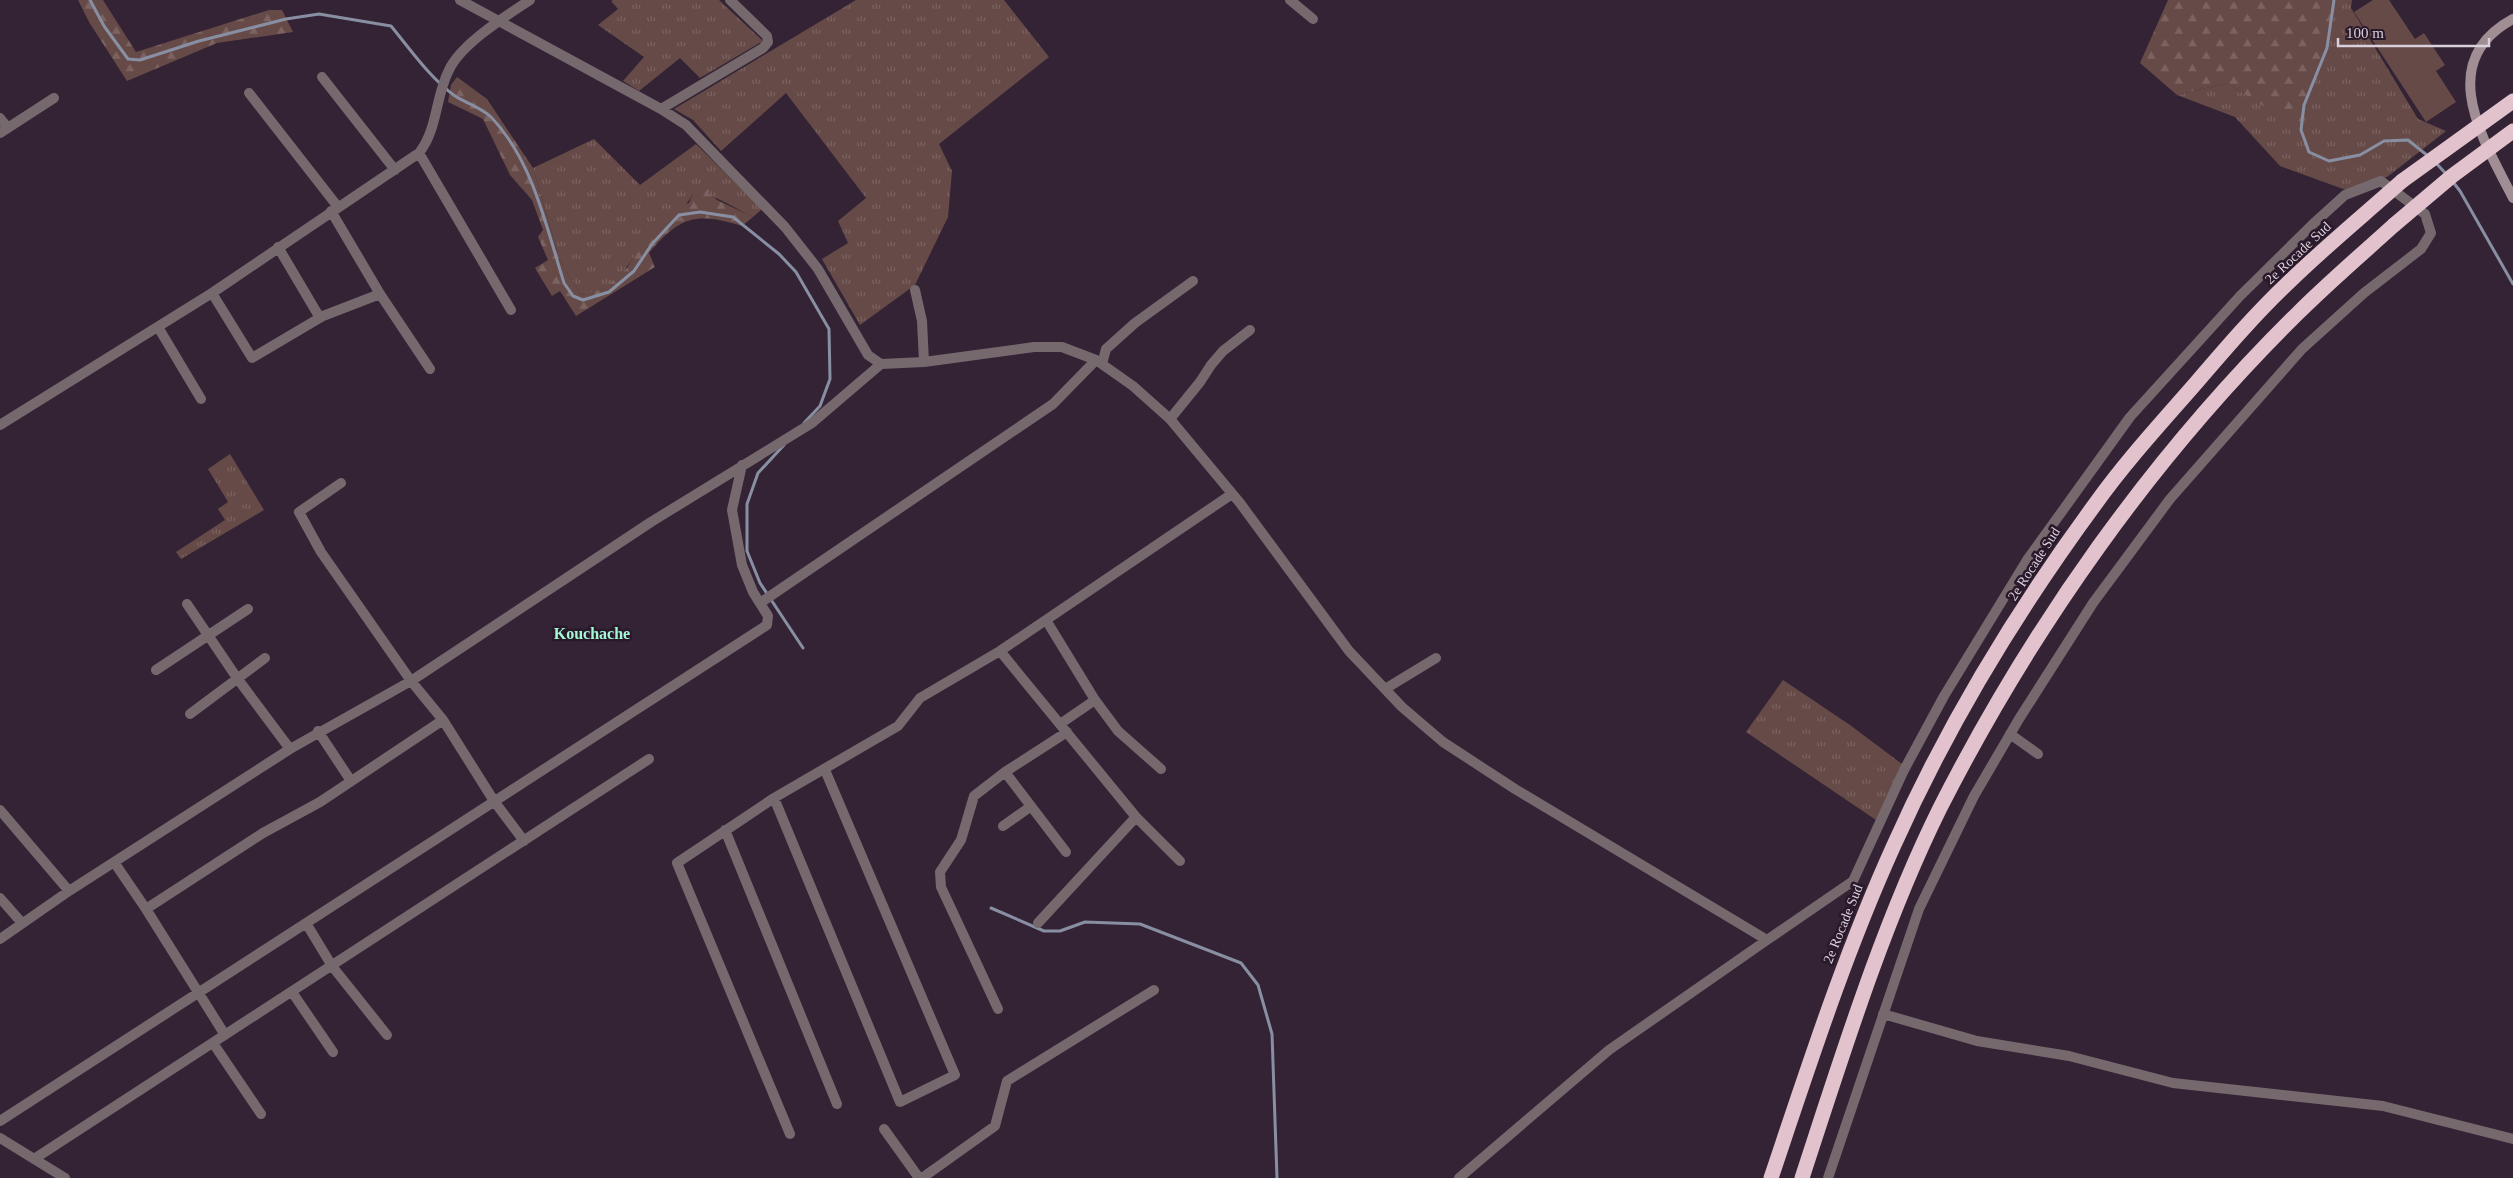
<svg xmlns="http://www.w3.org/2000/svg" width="2513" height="1178" font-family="Georgia,serif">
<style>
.grass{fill:url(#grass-tufts)}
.forest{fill:url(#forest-firs)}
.garden{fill:#664a47}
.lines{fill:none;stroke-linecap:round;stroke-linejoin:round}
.stream{stroke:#888fa3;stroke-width:3}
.street{stroke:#76696e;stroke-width:10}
.secondary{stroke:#a18d94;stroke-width:10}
.highway{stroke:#e1c2cd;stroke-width:15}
.highway-bridge{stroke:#e1c2cd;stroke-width:15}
.labels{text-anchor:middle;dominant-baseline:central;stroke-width:5;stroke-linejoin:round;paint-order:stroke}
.street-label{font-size:14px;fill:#dad0db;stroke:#29192a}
.quarter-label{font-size:16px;font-weight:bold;fill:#a2fad4;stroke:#29192a}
</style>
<defs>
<pattern id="grass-tufts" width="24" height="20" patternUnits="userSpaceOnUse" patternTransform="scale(1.25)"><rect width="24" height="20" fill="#664a47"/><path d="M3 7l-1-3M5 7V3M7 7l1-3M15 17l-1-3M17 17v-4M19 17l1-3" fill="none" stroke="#7b6361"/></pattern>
<pattern id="forest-firs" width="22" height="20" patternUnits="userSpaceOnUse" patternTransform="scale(1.25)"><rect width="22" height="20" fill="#664a47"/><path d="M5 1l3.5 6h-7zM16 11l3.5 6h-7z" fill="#7b6361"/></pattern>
</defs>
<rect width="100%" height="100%" fill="#332334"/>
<path class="grass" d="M613,0H719L763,41L700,78L680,58L639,91L623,81L644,57L598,25L618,9L611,1Z
M856,0H1004L1049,57L939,144L952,171L948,217L915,285L860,325L822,259L848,243L838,221L866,198L786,93L721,151L693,120L674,109Z
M2334,0H2352L2351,8L2418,119L2446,131L2387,177L2346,190L2280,166L2235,117L2177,95L2227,83L2301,129L2304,105L2327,48Z
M594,139L640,185L696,144L762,209L753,217C734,208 714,193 693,193C686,210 668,217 655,230C637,248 626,276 603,289C597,292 588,293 581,295L560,261L533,168Z
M230,454L264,510L181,559L176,552L225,520L218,509L228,502L208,469Z
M1783,680L1850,725L1902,764L1876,820L1746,732Z"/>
<path class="forest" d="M78,0H103L136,52L269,10H282L293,32L217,43L127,81L89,22Z
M2168,0H2334L2327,48L2304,105L2301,130L2227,83L2177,95L2140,63Z
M457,77L487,99L533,168L560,261L581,295L603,289L627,268L641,245L672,208L689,203L693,193L707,180L714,185L708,193L717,200L753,217L742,226C696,212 680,216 649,253L655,267L576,316L560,291L552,296L535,268L548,260L538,237L543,230L532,200L510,175L483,119L448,102L451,85Z"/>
<path class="garden" d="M2373,0H2389L2415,39L2424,33L2445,65L2436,71L2456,102L2426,122L2354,12Z"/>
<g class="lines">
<path class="stream" d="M90,0L104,26L128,59L140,60L199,41L286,19L319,14L391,26C410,49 430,78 455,96C466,103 482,108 491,117C533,161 546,226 564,283L573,296L583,300L609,292L634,271L652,244L679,215L700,212L733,217L779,254L796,272L829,329L830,379L820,406L804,423
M2334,0L2327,48L2304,105L2301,130L2309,152L2329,161L2360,155L2384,141L2408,140L2428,156
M2436,163L2447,175
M2453,182L2460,191L2513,284
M784,445L758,473L747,504V551L760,583L803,648
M991,908L1044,931H1060L1085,922L1140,924L1241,963L1258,985L1272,1034L1277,1178"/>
<path class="street" d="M460,0L661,109L686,125L785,227L818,269L868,355L881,364L924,362L1034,347H1062L1096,360L1133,386L1170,419L1240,503L1349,651L1402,707L1443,742L1515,789L1767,940L1609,1050L1459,1178
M1290,0L1313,19
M322,77L395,170
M249,93L338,207
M661,109L763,48L768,42L767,36L730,0
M0,118L8,128
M0,133L54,98
M419,153L511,310
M331,211L380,294L430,369
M278,247L320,318
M915,290L922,321L924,362
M212,293L252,358L323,316L380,294
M158,327L201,399
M1102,364L1106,349L1135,323L1193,281
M1170,419L1200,382L1211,365L1223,351L1250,330
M0,425L212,293L419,153C438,129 435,97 449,70C461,44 506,16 530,0
M341,483L299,512L321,552L411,681L443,720L494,801L524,841
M760,603L1053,404L1096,360
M187,604L237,678L290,749
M1046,620L1095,700L1118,731L1161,769
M1000,651L1136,817L1180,861
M156,670L248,609
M1385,689L1436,658
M190,714L265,658
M1060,724L1095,700
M318,731L351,781
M2010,734L2038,754
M1005,772L1066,852
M774,798L900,1102L955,1075L825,770
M0,810L69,891
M1003,826L1030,807
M725,830L837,1104
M114,862L146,909L225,1035
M0,898L22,923
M146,909L263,833L320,802L443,720
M306,923L332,966L387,1035
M1038,923L1136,817
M0,939L69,891L290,749L411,681L651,522L812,423L881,364
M1767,940L1853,881L1904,770L1944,696L2027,560L2130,417L2240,296L2313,224L2345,195L2381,181L2425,214L2431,233L2421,249L2364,293L2302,349L2170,499L2093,603L2019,719L1974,796L1919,909L1828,1178
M292,992L333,1052
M998,1009L941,887L940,872L961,840L974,796L1005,772L1067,732
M1883,1014L1977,1041L2069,1056L2173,1083L2383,1106L2513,1139
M213,1043L261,1114
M0,1121L767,625L768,616L753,592L742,565L732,510L742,465
M884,1129L919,1178
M790,1134L677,863L774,798L898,726L920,698L1000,651L1232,494
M0,1138L65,1178
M34,1159L649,759
M922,1178L995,1126L1007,1081L1154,990"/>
<path class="secondary" d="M2513,19C2434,62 2483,139 2513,198"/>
<path class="highway" d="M1771,1178C1809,1065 1845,953 1894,845C1948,724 2018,609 2096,503C2126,461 2162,422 2196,383C2226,348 2256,313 2290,281C2326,246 2365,214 2402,181
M1802,1178C1842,1056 1883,923 1940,808C2032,627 2152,457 2297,314C2328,283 2362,254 2394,225"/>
<path class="highway-bridge" d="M2402,181L2513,101
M2394,225L2452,176L2513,131"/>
</g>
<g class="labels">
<g class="street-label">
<text transform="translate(2298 253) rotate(-43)">2e Rocade Sud</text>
<text transform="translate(2034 564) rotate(-57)">2e Rocade Sud</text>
<text transform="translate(1843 924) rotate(-68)">2e Rocade Sud</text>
</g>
<g class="quarter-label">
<text x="592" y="633">Kouchache</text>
</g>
</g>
<path d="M2338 38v8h151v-8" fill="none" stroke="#dad0db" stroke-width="2.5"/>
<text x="2346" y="38" font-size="15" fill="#dad0db" stroke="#29192a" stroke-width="4" paint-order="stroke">100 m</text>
</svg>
